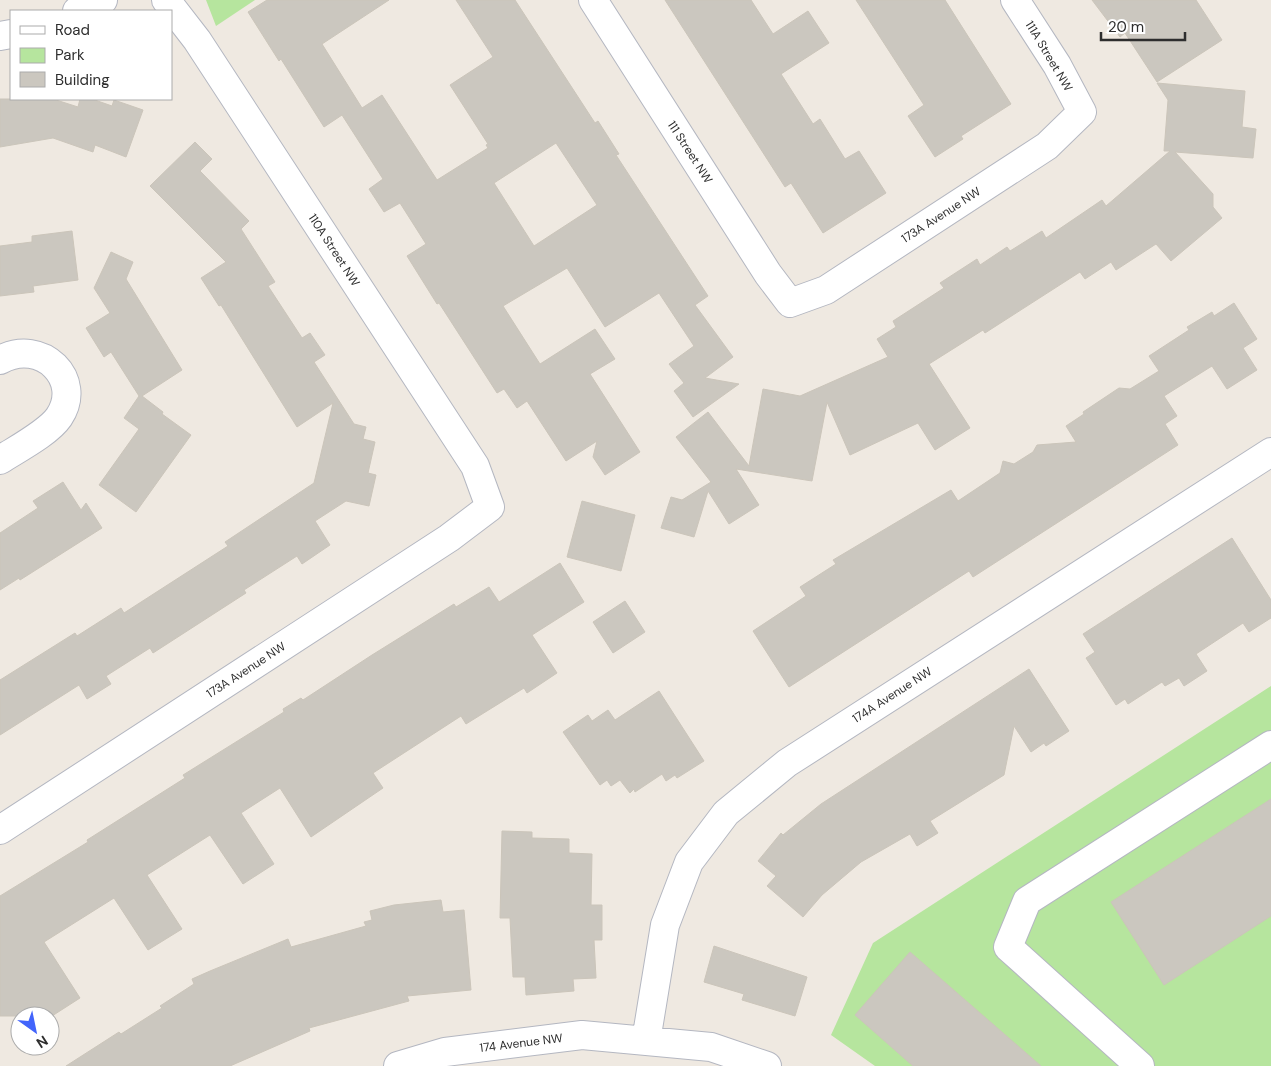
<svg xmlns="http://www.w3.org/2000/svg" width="1271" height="1066" font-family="'DM Sans',sans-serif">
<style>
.green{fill:#b6e59e}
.building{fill:#cbc7bf;stroke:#cbc5ba;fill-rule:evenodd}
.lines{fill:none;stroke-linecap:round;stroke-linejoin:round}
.minor-casing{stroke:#b4b7c1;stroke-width:30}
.minor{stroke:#fff;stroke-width:28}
.labels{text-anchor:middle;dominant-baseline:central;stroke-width:5;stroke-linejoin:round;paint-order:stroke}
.street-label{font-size:12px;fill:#2e2e2e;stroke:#fff}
</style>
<rect width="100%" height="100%" fill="#efe9e1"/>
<path class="green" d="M206,0H255L216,26Z
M1271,686V1066H875L831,1035L873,943Z"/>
<path class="building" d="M267,0H389L322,44L362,108L382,95L437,180L488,148L486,145L488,144L450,85L493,57L456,0H515L595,123L598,121L619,154L616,155L708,296L695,305L733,357L705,378L739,384L693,417L674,391L684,383L669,364L694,346L659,293L605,327L567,268L503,306L540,364L595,329L615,359L590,374L640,452L605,475L593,457L597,441L566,461L527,401L517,408L504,389L497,393L439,303L437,304L407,256L426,244L400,203L384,212L369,189L383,179L342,115L324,127L281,59L279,61L248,12ZM556,143L597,205L534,246L494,183Z
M665,0H751L773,34L808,11L829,43L781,74L813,124L820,119L845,159L859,151L886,193L823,233L791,183L785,187Z
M856,0H945L1011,104L961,136L963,139L935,157L908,116L924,105Z
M1092,0H1196L1222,40L1157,82L1125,33L1120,37Z
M1157,83L1245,91L1242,127L1256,129L1253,158L1175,152L1213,194V207L1222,218L1171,261L1156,244L1116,270L1111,262L1085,279L1080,272L985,333L983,330L929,364L970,428L935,450L918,423L850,455L827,402L812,481L736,469L759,505L729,524L708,491L694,537L661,528L671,497L682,500L711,482L676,437L708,412L749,466L763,389L800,396L888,357L877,339L896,327L893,321L944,288L940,283L977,259L980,265L1007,247L1010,251L1042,231L1046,238L1102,200L1106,206L1170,151H1164L1168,100Z
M0,99H53L78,107L80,99H92L112,106L114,100L143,110L126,157L95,145L93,152L53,138L0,147Z
M195,142L212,159L200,171L249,221L241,229L275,282L268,286L302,338L310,333L325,355L314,362L354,424L366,427L363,439L375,442L368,473L376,475L369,506L346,501L315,521L330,545L302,564L297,556L244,590L246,593L153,653L150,648L106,676L111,684L87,699L79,685L0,735V680L75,633L77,636L121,608L124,613L228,546L225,542L314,483L333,403L297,427L221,305L219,306L201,278L226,262L150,186Z
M72,231L78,280L33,286L34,292L0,296V246L32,242V236Z
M111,252L133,262L126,279L182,370L142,396L163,412L162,414L191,435L136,512L99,485L139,429L124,418L139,396L111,352L104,357L86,328L110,313L94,288Z
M1234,303L1257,339L1243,348L1257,370L1227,389L1212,366L1164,396L1177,416L1165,424L1178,445L973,577L969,571L789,687L753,631L806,596L800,587L836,564L833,560L951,490L958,501L1000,473L1003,461L1014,464L1033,452L1037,445L1076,442L1066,426L1084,414L1083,412L1119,388L1130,389L1159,371L1149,356L1189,330L1187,327L1212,312L1214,316Z
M63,482L81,510L86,503L102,528L20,580L19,578L0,590V533L38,508L33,501Z
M582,501L635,515L621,571L567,557Z
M1232,538L1271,600V618L1249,632L1243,623L1196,654L1207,671L1184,686L1179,678L1165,686L1162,682L1128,704L1125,699L1116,705L1086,658L1095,652L1083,634Z
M560,563L584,602L532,635L557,673L527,693L524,688L466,724L461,716L373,773L383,788L311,837L280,788L241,813L274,864L243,884L210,835L147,875L182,929L148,950L114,898L44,942L80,998L52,1016H0V896L88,842L87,840L185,778L183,775L284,712L283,709L301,698L303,700L372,655L454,604L456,607L489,587L499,602Z
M625,601L645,632L613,653L593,622Z
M1029,669L1069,731L1046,746L1044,743L1031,752L1014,726L1004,775L930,821L938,833L917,846L910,834L861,862L822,895L803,917L767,886L776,876L758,861L781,833L783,835L821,804Z
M659,691L704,761L677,778L675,775L666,781L662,774L635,792L634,789L630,793L620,780L611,786L607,780L600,785L563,732L588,715L592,721L608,710L615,720Z
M1271,799V916L1164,985L1111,902Z
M502,831L532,832V838L569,839V853L592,854L591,905H602V940H594L596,978L573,979L574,991L526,995L525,977H513L510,918H500Z
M441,900L443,912L464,910L471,990L407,996L409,1001L309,1028L310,1031L230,1066H66L119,1032L121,1034L162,1008L160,1006L194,984L192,979L210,971L288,939L291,947L366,926L364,922L372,920L370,911L394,905Z
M714,946L807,977L795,1016L742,1000L744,994L704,982Z
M910,952L1041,1066H913L855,1015Z"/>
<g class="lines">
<g class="minor-casing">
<path id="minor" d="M593,0L768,274L790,303L826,290L1047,146L1082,112L1057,65L1015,0
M77,11L103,0
M0,36L11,34
M0,360C42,337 84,380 59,417C48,433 17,449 0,460
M0,830L449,538L490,507L475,466L197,40L166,0
M646,1041L665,925L689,862L726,813L787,763L1271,452
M398,1066L445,1052L582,1035L711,1047L767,1066
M1140,1066L1008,947L1027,901L1271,745"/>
</g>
<use href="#minor" class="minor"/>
</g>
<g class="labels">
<g class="street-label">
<text transform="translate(1049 56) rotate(59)">111A Street NW</text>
<text transform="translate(690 152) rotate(57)">111 Street NW</text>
<text transform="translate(941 215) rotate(-33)">173A Avenue NW</text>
<text transform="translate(334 250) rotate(57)">110A Street NW</text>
<text transform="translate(246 670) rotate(-33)">173A Avenue NW</text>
<text transform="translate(892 695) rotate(-33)">174A Avenue NW</text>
<text transform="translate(521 1043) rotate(-7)">174 Avenue NW</text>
</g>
</g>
<rect x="10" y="10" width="162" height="90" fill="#ffffff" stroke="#ababab"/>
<rect x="20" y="26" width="25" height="8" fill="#ffffff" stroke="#ababab"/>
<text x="55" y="35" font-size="15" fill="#2e2e2e">Road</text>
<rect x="20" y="48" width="25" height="15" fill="#b6e59e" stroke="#ababab"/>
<text x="55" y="60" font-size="15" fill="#2e2e2e">Park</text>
<rect x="20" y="72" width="25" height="15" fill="#cbc7bf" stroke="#ababab"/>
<text x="55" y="85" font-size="15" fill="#2e2e2e">Building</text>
<g transform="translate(35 1031) rotate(147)"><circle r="24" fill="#ffffff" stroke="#ababab"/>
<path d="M0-4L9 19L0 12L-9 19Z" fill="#4264fb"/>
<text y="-8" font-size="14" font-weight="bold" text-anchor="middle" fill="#2e2e2e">N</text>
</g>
<path d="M1101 32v8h84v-8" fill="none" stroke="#2e2e2e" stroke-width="2.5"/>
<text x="1108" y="32" font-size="15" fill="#2e2e2e" stroke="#ffffff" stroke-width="4" paint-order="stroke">20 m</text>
</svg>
